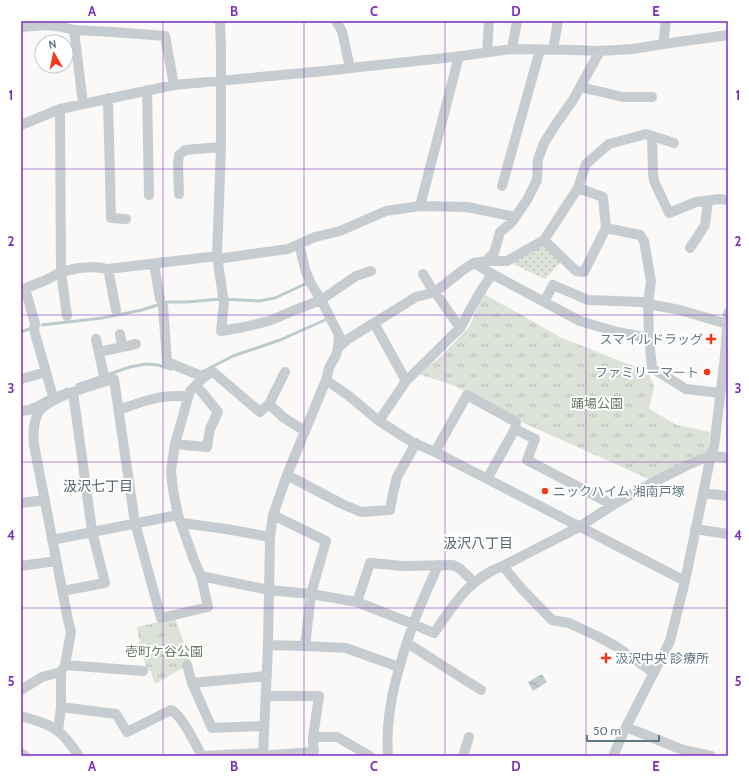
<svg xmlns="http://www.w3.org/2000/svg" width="749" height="777" font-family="Cabin,'Noto Sans JP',sans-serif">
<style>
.grass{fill:url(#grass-dots)}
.park{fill:url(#park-tufts)}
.water{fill:url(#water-waves)}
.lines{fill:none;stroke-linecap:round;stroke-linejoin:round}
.stream{stroke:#bcccce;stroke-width:3}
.minor{stroke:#c6cccf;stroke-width:10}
.grid{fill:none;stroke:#7b2cbf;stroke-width:1;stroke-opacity:0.55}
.poi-dot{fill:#f5381c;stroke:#fff;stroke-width:1.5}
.labels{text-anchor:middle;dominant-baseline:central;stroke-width:4;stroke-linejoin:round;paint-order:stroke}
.poi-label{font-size:13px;fill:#617985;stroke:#fff;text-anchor:end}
.park-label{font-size:13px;fill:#697b61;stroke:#fff}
.neighbourhood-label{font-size:14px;fill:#54666f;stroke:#fff}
.neatline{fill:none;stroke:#7b2cbf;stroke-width:1.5}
.grid-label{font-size:13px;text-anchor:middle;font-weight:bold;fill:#7b2cbf}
</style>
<defs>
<pattern id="grass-dots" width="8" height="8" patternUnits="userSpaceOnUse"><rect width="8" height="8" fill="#dce2d7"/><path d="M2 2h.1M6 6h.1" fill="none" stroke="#b6bcb4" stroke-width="1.8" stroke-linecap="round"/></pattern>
<pattern id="park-tufts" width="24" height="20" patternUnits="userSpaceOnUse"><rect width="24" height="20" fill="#dce2d7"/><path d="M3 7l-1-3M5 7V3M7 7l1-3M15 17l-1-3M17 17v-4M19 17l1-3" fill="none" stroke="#b6bcb4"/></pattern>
<pattern id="water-waves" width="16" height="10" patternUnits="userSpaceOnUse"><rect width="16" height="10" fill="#bcccce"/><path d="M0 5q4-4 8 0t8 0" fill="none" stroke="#9caaad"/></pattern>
</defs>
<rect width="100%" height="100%" fill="#faf9f7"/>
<path class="grass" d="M543,244L561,262L545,279L511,263Z"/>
<path class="park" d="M484,294L562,338L648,372L654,386L649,409L677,425L710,432L708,452L651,480L524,423L518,418L455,386L419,374L441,356L469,327Z
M175,618L191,663L157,683H154L151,671L147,669L140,647L137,627Z"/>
<path class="water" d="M542,674L547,682L533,691L528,682Z"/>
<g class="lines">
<path class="stream" d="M42,325L102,318L142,310L167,302H187L221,299L259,301L275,298L305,284
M21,332L29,329
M200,373L233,356L280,340L325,320
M77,385L130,367L146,364L158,365L171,369
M31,405L35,404L44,399L68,389"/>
<path class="minor" d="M220,21L221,48V147L217,256L224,303L221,331L244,327L269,321L295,310L321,300L356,276L371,271
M336,21L342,31L350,68
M21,27L48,25L62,27L74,30L113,32L165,36L174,85
M74,30L83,104
M663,44L666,21
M512,49L517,21
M553,50L558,21
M487,52L489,21
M580,87L623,97H652
M147,90L149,195
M108,98L111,218L126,219
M60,109L61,272L67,316
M21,125L60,109L74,106L174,85L325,71L350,68L454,57L512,49L575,50L600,51L633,49L663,44L728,35
M652,137L653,174L654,181L669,213L696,202L719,199L728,200
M502,186L540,50
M578,188L586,164L609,144L646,134L674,143
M179,194L178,165L179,155L185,150L221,147
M420,206L459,56
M544,240L578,188L603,197L606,228
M299,244L305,269L310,282L321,300L339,335L338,348
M690,248L705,225L708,201
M486,261L494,253L500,232L512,222L527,200L537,180L538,159L544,143L556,124L573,100L580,87L600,51
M474,263L492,274L580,321L617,332L649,338L648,304L680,310L727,324
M154,264L160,299
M108,269L116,310
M423,274L432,289L435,292L460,328
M25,289L35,323L34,330L54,400
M21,290L46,280L61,272L79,268L95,267L108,269L217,256L224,258L288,249L315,237L340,231L386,211L420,206L467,207L515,217
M163,306L167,362L204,377
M374,323L406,381
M120,334L122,346
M649,338L652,368L686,389L720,393
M96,339L105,381
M99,352L136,344
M21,379L46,372
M326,380L349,396L379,421L412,442L435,452L685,581
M269,404L285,372
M119,410C140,402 165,393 188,397
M21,411L35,409L40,410
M379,421L406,381L460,328L479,294L492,274
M515,429L535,439L527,460L613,505
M305,431L284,418L269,404L260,412L213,372L204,377L190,391L175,444L171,471L173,490L178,515L194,560L201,576L269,590L311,594L357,602L413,624L434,633C454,605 468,579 503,566L579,527L613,505L650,484L688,465L711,455L728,458
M175,444L207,447L210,429L218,412L196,385
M435,452L467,395L516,422L515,429L487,479
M287,475L342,504L361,512L390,510L393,493L397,477L416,443
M703,493L728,496
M21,503L45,500
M273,515L326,541L311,594L305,646L346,648L399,667
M182,523L226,529L270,537
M695,529L728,534
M52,540L178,515
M21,566L56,561
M503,566L521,588L552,620L569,623L597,636L617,647L654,673
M62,591L105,583L92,531L73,392
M357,602L370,563L404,566L453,565L459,568L474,582
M407,643L481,690
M268,645L305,646
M65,665L143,671
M187,665L192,683L212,728L264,726
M192,683L267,676
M21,690L42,677L61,672
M266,696H319L313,737
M61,707L116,714L127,732L171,710C183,716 195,744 202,756
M21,716C33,720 49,723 59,732C67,738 73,748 79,756
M626,727L683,750L711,756
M58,731L61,707V672L65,665L71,632L68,620L34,445C33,434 33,425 37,415C38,414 39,411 40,410C53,396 96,384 114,379L135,523L161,618L208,607L201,576
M21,753L25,756
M204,756L263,753L270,755L314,752L313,743V737H337L370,756
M263,756L268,645L270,537L273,515L287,475L326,380L329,368L336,355L338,348L348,339L416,297L435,292L463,270L474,263L486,261H507L544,240L576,271L584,272L606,228L640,235L644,241L651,281L648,304L642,302L588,300L553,285L544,302
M388,756C385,717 395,679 407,642C412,628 416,615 422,602C427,589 433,578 438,565
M463,756L469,737
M613,756L626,727L670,641L685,581L711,455L714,447L725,356L728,313"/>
</g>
<path class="grid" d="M163,21V756M304,21V756M445,21V756M586,21V756M21,169H728M21,315H728M21,462H728M21,608H728"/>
<g class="poi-dot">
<path d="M709 333h4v4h4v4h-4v4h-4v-4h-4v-4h4z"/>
<circle cx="707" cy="372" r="4"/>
<circle cx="545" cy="491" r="4"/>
<path d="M604 652h4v4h4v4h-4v4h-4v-4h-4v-4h4z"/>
</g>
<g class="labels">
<g class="poi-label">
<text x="703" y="339">スマイルドラッグ</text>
<text x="699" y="372">ファミリーマート</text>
<text x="553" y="491" text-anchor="start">ニックハイム 湘南戸塚</text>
<text x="615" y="658" text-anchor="start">汲沢中央 診療所</text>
</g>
<g class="park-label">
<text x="597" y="403">踊場公園</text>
<text x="164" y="651">壱町ケ谷公園</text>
</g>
<g class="neighbourhood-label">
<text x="98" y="486">汲沢七丁目</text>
<text x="478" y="543">汲沢八丁目</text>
</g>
</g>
<rect width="749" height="777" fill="none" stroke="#ffffff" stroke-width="44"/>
<g transform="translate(54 54) rotate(351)"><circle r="19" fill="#ffffff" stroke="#c0c9ce"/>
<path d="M0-3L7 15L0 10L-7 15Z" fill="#f5381c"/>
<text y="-6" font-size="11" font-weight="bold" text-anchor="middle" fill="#617985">N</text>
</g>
<path d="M587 735v6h72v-6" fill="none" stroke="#617985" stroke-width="2"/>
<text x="593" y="735" font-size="12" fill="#617985" stroke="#ffffff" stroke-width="3" paint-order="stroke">50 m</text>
<rect x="22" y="22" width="705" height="733" class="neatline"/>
<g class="grid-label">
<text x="92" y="16">A</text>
<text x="234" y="16">B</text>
<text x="374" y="16">C</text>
<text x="516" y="16">D</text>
<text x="656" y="16">E</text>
<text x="11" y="100">1</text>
<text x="738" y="100">1</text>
<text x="11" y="246">2</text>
<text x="738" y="246">2</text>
<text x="11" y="393">3</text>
<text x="738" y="393">3</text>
<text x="11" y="540">4</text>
<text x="738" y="540">4</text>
<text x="11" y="686">5</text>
<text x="738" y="686">5</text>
<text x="92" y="771">A</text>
<text x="234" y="771">B</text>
<text x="374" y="771">C</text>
<text x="516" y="771">D</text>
<text x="656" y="771">E</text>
</g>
</svg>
